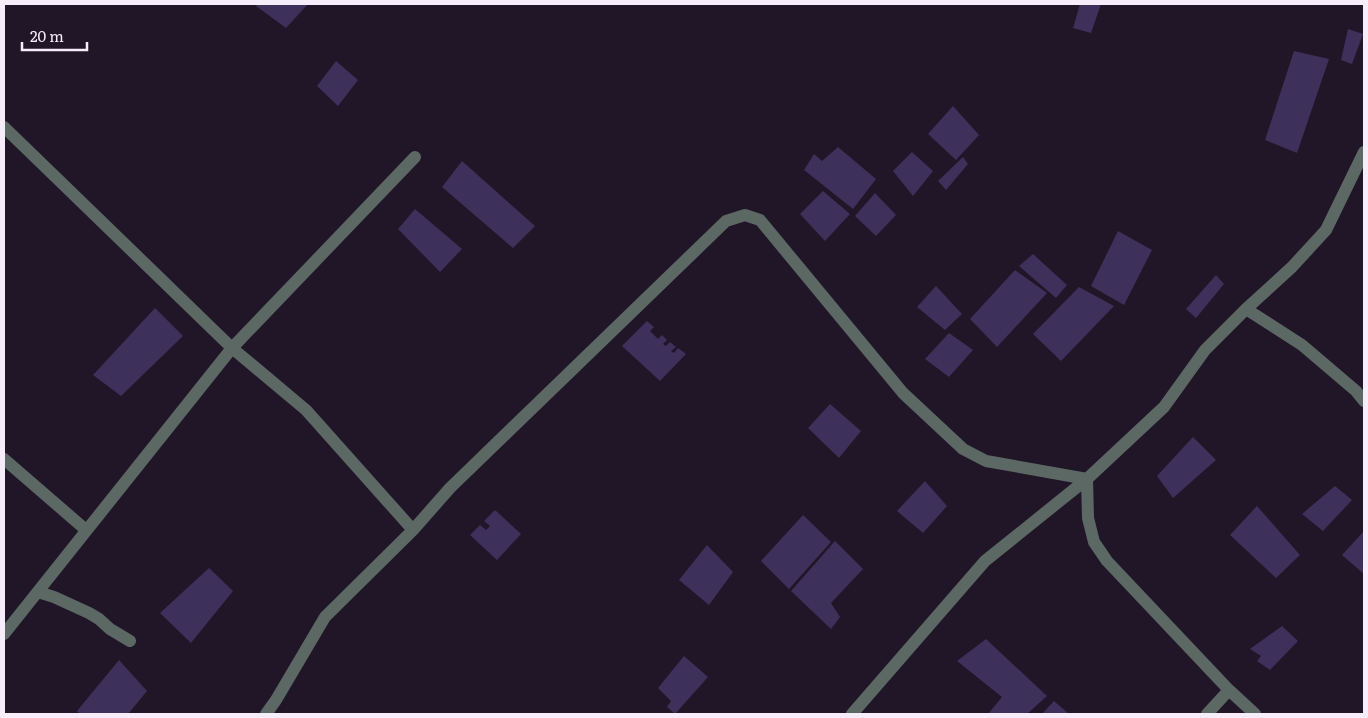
<svg xmlns="http://www.w3.org/2000/svg" width="1368" height="718" font-family="Literata,serif">
<style>
.building{fill:#3d305a}
.lines{fill:none;stroke-linecap:round;stroke-linejoin:round}
.minor{stroke:#5c6864;stroke-width:12}
</style>
<rect width="100%" height="100%" fill="#211628"/>
<path class="building" d="M258,4H308L286,28L256,6Z
M1080,4H1101L1091,33L1073,28Z
M1348,29L1363,34L1352,64L1341,60Z
M1294,51L1329,59L1297,153L1265,140Z
M336,61L358,80L338,106L317,86Z
M953,106L979,135L956,160L928,134Z
M838,147L876,179L853,209L804,170L814,154L822,161Z
M912,152L933,171L913,196L893,171Z
M963,157L968,164L946,190L938,181Z
M462,161L535,226L513,248L442,187Z
M823,191L850,214L825,241L800,214Z
M875,193L896,215L876,236L855,216Z
M415,209L462,249L440,272L398,229Z
M1118,231L1152,250L1124,305L1091,286Z
M1033,254L1067,285L1056,298L1019,266Z
M1015,270L1047,293L997,347L970,319Z
M1216,275L1224,284L1196,318L1186,309Z
M936,286L962,314L945,330L917,307Z
M1079,287L1114,306L1061,361L1033,334Z
M155,308L183,336L121,396L93,375Z
M647,321L654,327L650,331L658,339L662,335L667,340L663,344L666,346L670,342L676,347L671,351L674,353L678,348L686,354L660,381L622,346Z
M949,333L973,350L949,377L925,359Z
M830,404L861,431L839,458L808,428Z
M1193,437L1216,460L1173,498L1157,476Z
M925,481L947,506L923,533L897,511Z
M1335,486L1352,500L1323,531L1302,514Z
M1257,506L1300,555L1276,578L1230,535Z
M495,510L521,534L497,560L470,535L480,525L486,530L490,526L484,521Z
M803,515L831,542L789,589L761,561Z
M1364,531V574L1342,555Z
M835,541L863,569L831,603L840,617L831,629L791,591Z
M707,545L733,572L709,605L679,580Z
M209,568L233,591L191,643L160,613Z
M1282,626L1298,641L1270,670L1257,661L1261,656L1250,649Z
M986,639L1047,696L1027,714H988L1002,697L957,661Z
M684,656L708,677L675,714L667,707L671,701L658,688Z
M119,660L147,691L128,714H80L77,711Z
M1054,701L1069,714H1042Z"/>
<g class="lines">
<path class="minor" d="M4,127L232,348L306,410L413,530
M1246,309L1302,345L1356,391L1364,401
M4,459L86,530
M38,592L54,597L89,613L99,619L110,629L130,641
M4,634L232,348L415,157
M266,714L276,700L325,617L413,530L450,488L726,221L745,215L760,220L903,393L963,449L986,461L1087,479L1088,518L1094,542L1107,561L1229,690L1255,714
M852,714L985,561L1087,479L1164,407L1205,350L1246,309L1292,267L1326,230L1364,152
M1207,714L1229,690"/>
</g>
<rect width="1368" height="718" fill="none" stroke="#f5eefa" stroke-width="10"/>
<path d="M22 42v8h65v-8" fill="none" stroke="#f5eefa" stroke-width="2.5"/>
<text x="30" y="42" font-size="15" fill="#f5eefa" stroke="#211628" stroke-width="4" paint-order="stroke">20 m</text>
</svg>
